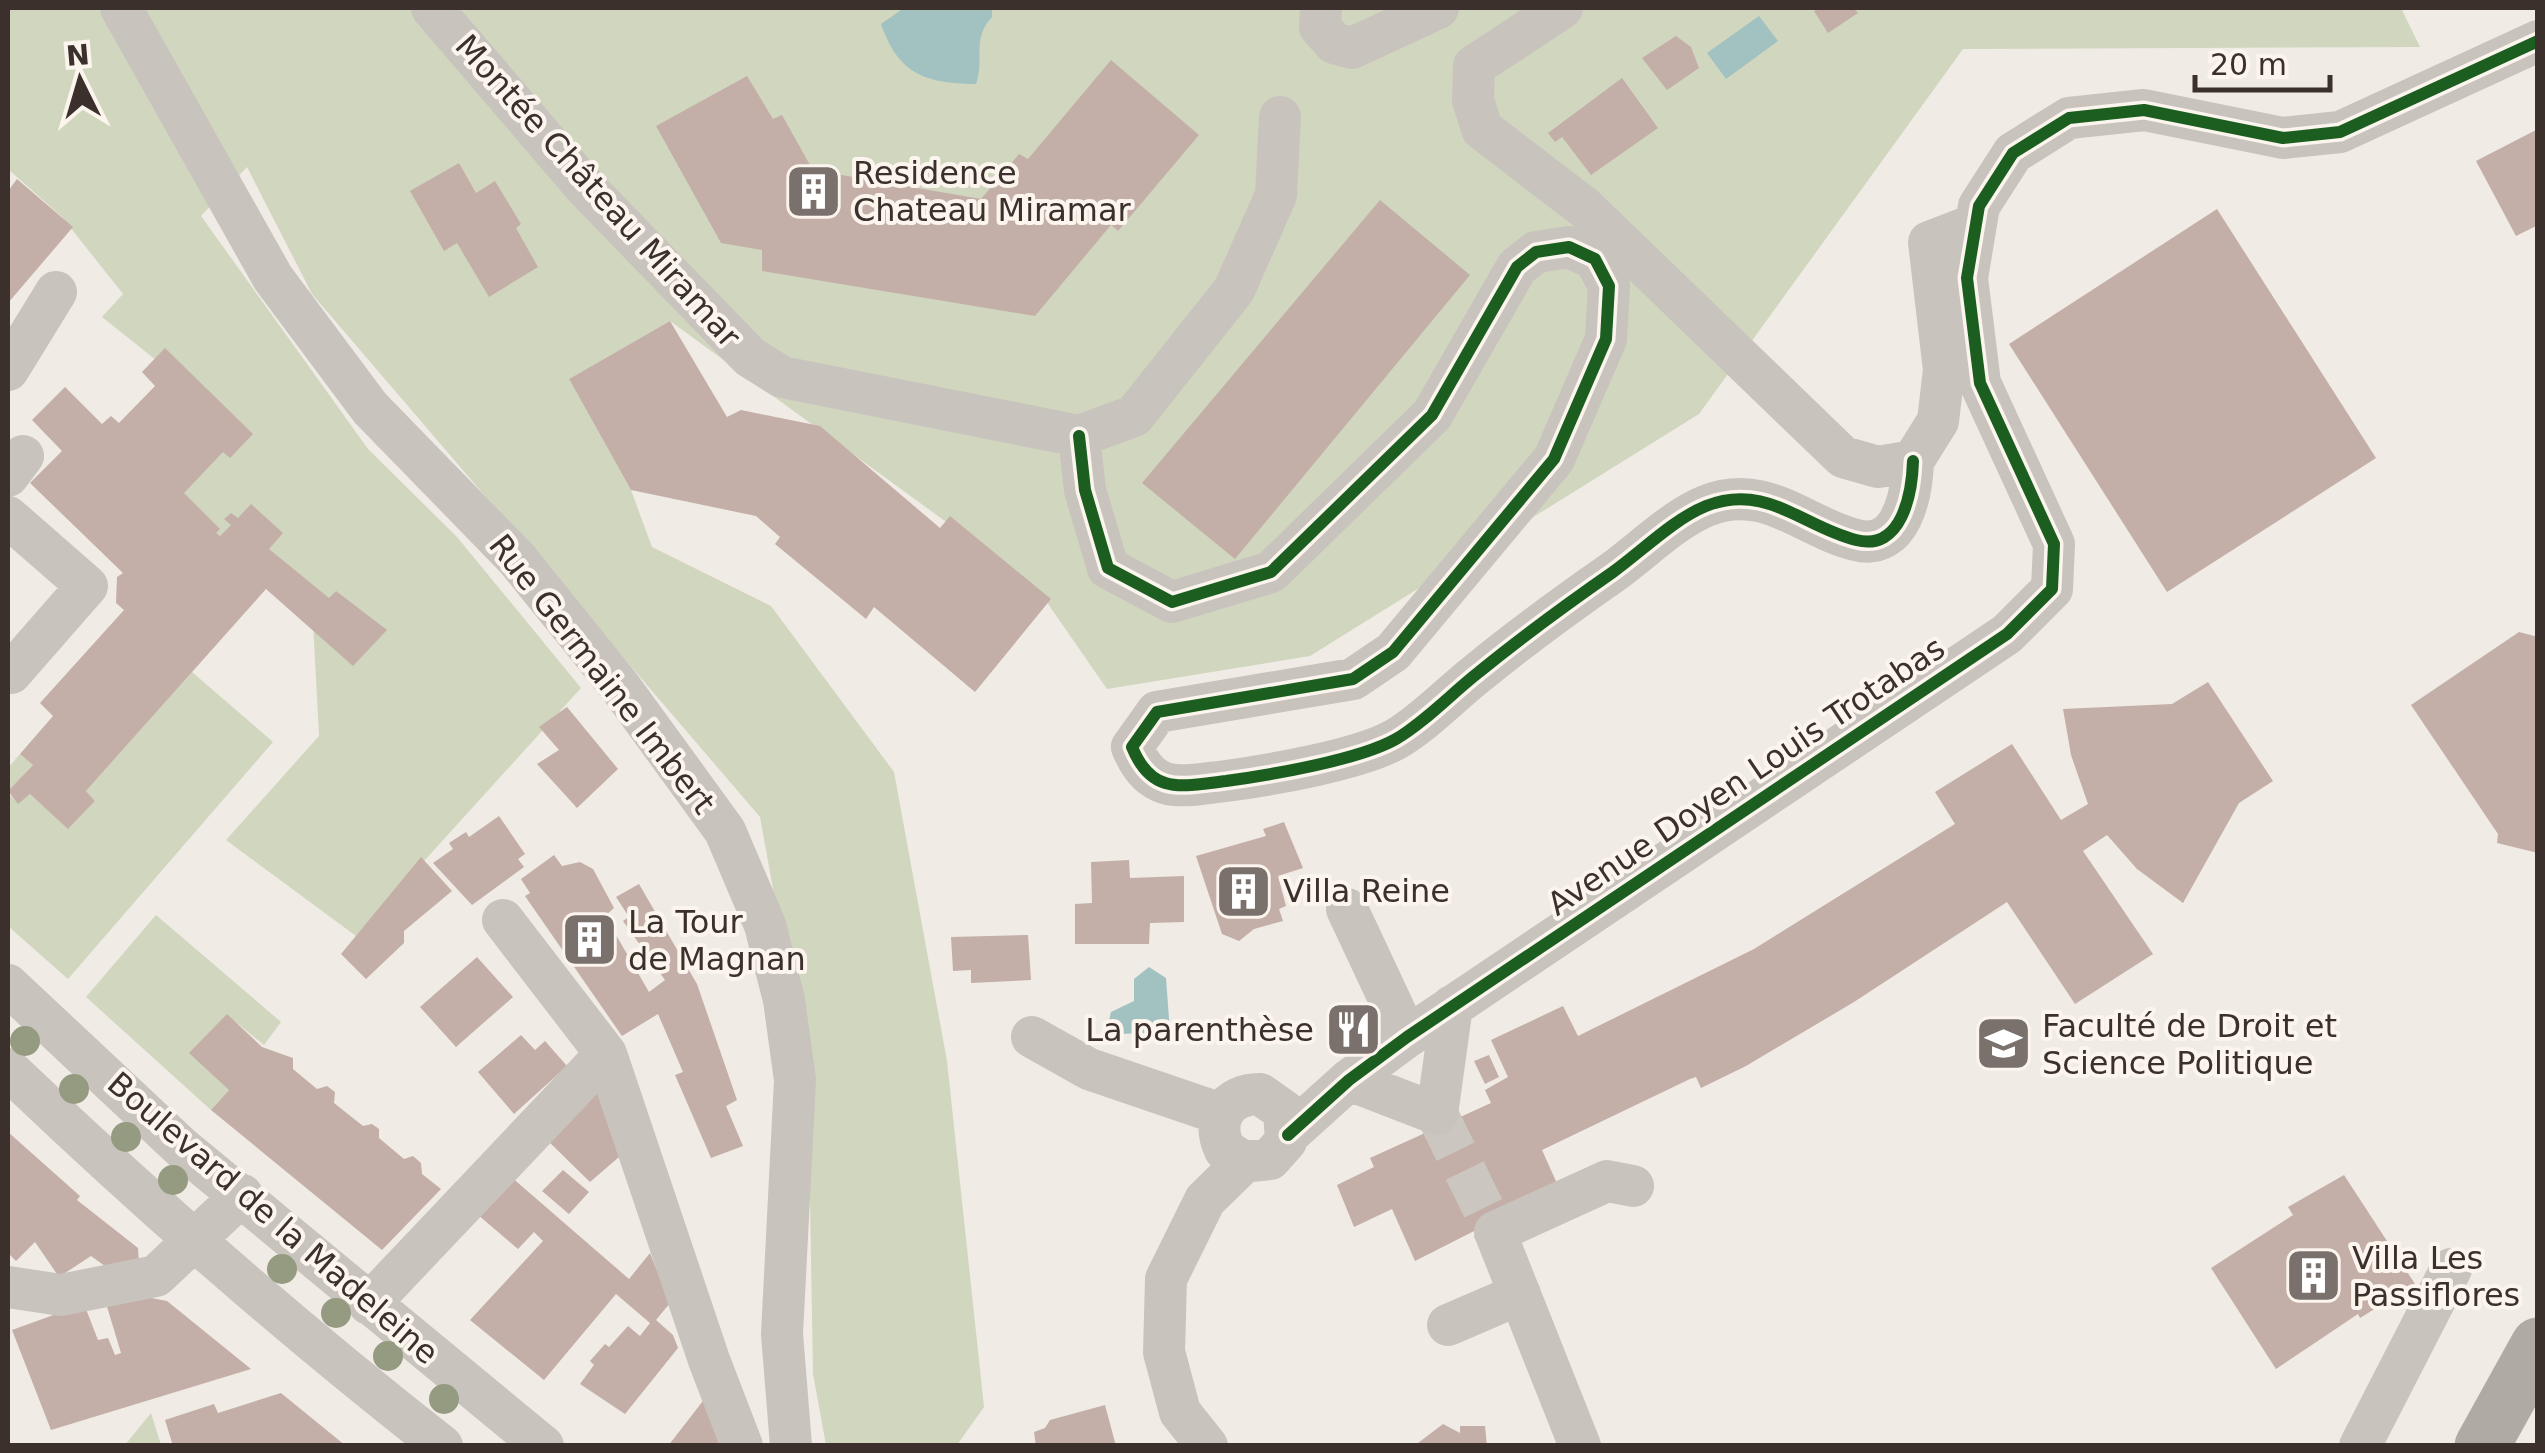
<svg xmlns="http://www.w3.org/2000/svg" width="2545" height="1453" viewBox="0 0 2545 1453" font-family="'DejaVu Sans',sans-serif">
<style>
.green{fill:#d1d6bf}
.water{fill:#a1c2c1}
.building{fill:#c3afa7}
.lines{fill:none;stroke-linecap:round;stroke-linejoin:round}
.minor-tunnel{stroke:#ccc6c0;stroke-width:42;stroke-dasharray:42 21;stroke-linecap:butt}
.minor{stroke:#c9c3be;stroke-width:42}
.highway{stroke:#afaaa4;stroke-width:55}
.cycleway-casing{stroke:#fbf5ee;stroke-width:19}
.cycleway{stroke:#1b5e20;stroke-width:12}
.tree{fill:#959b80}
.labels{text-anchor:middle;stroke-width:8;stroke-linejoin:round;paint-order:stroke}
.poi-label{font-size:32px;fill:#3b302b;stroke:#fbf5ee;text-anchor:start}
.street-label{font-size:32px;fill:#3b302b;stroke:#fbf5ee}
</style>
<rect width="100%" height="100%" fill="#f0ebe5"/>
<!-- green -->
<path class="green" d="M8 8H2401L2420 47 1963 49 1699 414 1310 656 1107 689 1037 588 670 321 569 379 631 490 652 547 771 606 894 772 947 1061 984 1407 957 1445H826L813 1374 808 1082 760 817 312 294 247 167 201 216 368 449 457 537 581 688 356 936 226 840 319 736 311 584 224 558 161 485 230 419 102 317 123 294 62 217 8 169Z
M192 672 273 742 68 979 8 926V793L18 803 30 794 69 828 95 801 86 791Z
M20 754 33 765 8 791V768Z
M156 915 281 1022 264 1045 227 1015 229 1090 211 1110 86 997Z
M151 1413 161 1445H125Z"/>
<!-- water -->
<path class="water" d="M904 8H992V17C971 40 985 57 976 84 925 83 899 75 881 24Z
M1759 16 1778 41 1726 79 1707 53Z
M1149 967 1166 978 1170 1032 1119 1034 1108 1025 1111 1012 1134 1001V979Z"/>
<!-- building -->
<path class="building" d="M1819 8H1854L1858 13 1828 33 1814 11Z
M1676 36 1691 47 1699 68 1667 90 1642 58Z
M1111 60 1199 135 1118 231 1111 225 1035 316 762 271V250L721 243 656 126 747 76 773 119 782 115 820 183 836 174 981 199 1019 154 1028 159Z
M1622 78 1658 128 1591 175 1562 137 1555 142 1548 133Z
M2538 129V225L2516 236 2476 161Z
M459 163 476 193 495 181 521 224 516 228 538 267 489 297 457 243 444 251 410 191Z
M17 179 73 227 8 303V191Z
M1380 200 1470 275 1235 559 1142 483Z
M2217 209 2376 458 2167 592 2009 344Z
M670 321 727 417 741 410 820 426 940 528 950 516 1051 599 975 692 874 607 866 619 775 544 780 537 756 516 631 490 569 379Z
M165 348 253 434 230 458 223 452 184 493 220 529 216 533 220 536 231 525 224 519 231 513 238 518 251 504 283 533 269 549 329 598 336 591 387 630 353 666 266 589 86 791 95 801 68 829 30 794 18 804 8 791 33 765 20 754 53 716 40 703 124 610 116 603 117 577 123 573 30 483 62 451 32 420 65 387 102 424 111 416 119 423 155 386 142 372Z
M2519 632 2538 637V853L2497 843 2498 834 2411 705Z
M2208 682 2273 781 2239 803 2183 903 2137 869 2107 835 2083 851 2153 954 2075 1004 2007 902 1854 1002 1746 1066 1701 1088 1696 1077 1690 1079 1542 1150 1559 1188 1415 1261 1392 1209 1354 1227 1337 1185 1374 1167 1370 1158 1491 1103 1485 1090 1508 1077 1491 1040 1563 1006 1578 1036 1754 949 1955 824 1935 792 2012 744 2061 820 2088 804 2071 755 2063 709 2172 704Z
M567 707 618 769 577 808 537 764 559 750 539 727Z
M499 816 525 854 518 859 524 867 472 905 433 863 453 849 449 843 466 832 469 837Z
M1284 822 1303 868 1278 876 1286 906 1279 909 1283 921 1254 929 1239 941 1222 934 1196 856 1266 836 1263 829Z
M554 855 562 866 580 862 593 869 614 908 605 916 649 992 665 980 623 921 629 917 616 897 639 884 697 984 737 1100 726 1106 743 1146 711 1158 675 1075 683 1072 658 1014 622 1036 525 896 530 893 521 879Z
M421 857 452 891 404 931V943L366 979 341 954Z
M1129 860 1130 878 1184 876V922L1150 923 1149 944H1075V904L1092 903 1091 862Z
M1028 935 1031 980 971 983V970L953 971 951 937Z
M477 957 513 997 456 1047 420 1007Z
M227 1014 262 1047 293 1058V1069L317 1089 327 1086 335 1092 334 1103 363 1126 372 1124 379 1129V1138L404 1159 413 1156 421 1163 422 1174 441 1189 382 1250 211 1110 229 1090 189 1053Z
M1363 1014 1372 1035 1342 1047 1334 1025Z
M521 1035 535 1050 545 1041 567 1066 514 1114 478 1072Z
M1489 1055 1499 1077 1485 1084 1474 1061Z
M595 1093 601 1095 626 1151 590 1182 544 1137Z
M8 1132 80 1196 77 1200 138 1248 139 1264 112 1271 91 1256 59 1277 35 1242 16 1261 8 1253Z
M503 1170 629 1279 650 1253 670 1303 656 1320 673 1335 678 1348 625 1414 580 1384 594 1365 590 1361 605 1344 609 1347 628 1326 640 1336 650 1323 616 1294 544 1380 470 1320 543 1241 534 1232 518 1249 477 1214Z
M563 1170 589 1192 569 1214 542 1191Z
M2344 1175 2415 1284 2360 1318 2358 1314 2276 1369 2211 1268 2293 1215 2288 1207Z
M130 1294 167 1301 251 1369 51 1430 12 1330 84 1304 98 1340 108 1338 115 1355 121 1353 105 1300Z
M281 1393 346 1446H173L165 1420 214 1404 218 1413Z
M706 1397 724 1446H668Z
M1105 1405 1116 1446H1036L1034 1432 1045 1428 1050 1420Z
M1443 1424 1460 1433V1426H1485L1487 1446H1414Z"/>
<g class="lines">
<!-- minor-tunnel -->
<path class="minor-tunnel" d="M1437 1114 1495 1232"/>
<!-- minor -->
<path class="minor" d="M121 8 273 278 370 408 517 559 621 688 725 831 765 925 784 1000 795 1080 782 1334 791 1446
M432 8 586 188 750 357 782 377 1079 436 1134 416 1234 290 1276 195 1280 117
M1321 8 1320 27 1334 43 1352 48 1438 8
M1562 8 1474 66 1473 100 1482 129 1585 208 1843 457 1878 467 1913 461 1938 421 1944 370 1929 242 1976 224
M8 370 56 292
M1079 436 1085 490 1108 568 1172 602 1271 572 1432 415 1517 267 1536 252 1569 247 1595 259 1609 286 1606 339 1554 459 1393 652 1353 679 1157 712 1132 747C1152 796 1182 786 1226 781 1270 775 1359 760 1396 739 1425 722 1452 693 1479 672 1522 637 1567 604 1613 572 1642 551 1674 519 1706 506 1766 482 1803 527 1856 540 1902 552 1912 493 1913 461
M8 476 23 456
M8 517 87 586 11 673
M1347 909 1407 1037
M503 920 606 1054
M8 985 182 1148 543 1446
M1032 1037 1089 1069 1221 1114
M8 1069C147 1202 290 1327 442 1446
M1349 1080 1437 1114 1452 1006
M1288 1135 1349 1080 1407 1037 2007 634 2052 589 2054 544 1980 383 1967 278 1979 206 2013 153 2069 118 2144 110 2283 138 2340 132 2538 41
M8 1287 61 1295 156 1276 242 1195
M369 1304 606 1054 709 1360 742 1446
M1448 1325 1520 1294
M1207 1446 1180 1412 1164 1352 1166 1279 1205 1200 1244 1162 1270 1159 1286 1141 1284 1111 1260 1094C1227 1094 1210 1119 1225 1150L1244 1162
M1580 1446 1495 1232 1607 1181 1633 1186
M2360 1446 2451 1269"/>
<!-- highway -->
<path class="highway" d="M2482 1446 2538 1345"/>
<defs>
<path id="cycleway" d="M1079 436 1085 490 1108 568 1172 602 1271 572 1432 415 1517 267 1536 252 1569 247 1595 259 1609 286 1606 339 1554 459 1393 652 1353 679 1157 712 1132 747C1152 796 1182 786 1226 781 1270 775 1359 760 1396 739 1425 722 1452 693 1479 672 1522 637 1567 604 1613 572 1642 551 1674 519 1706 506 1766 482 1803 527 1856 540 1902 552 1912 493 1913 461
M1288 1135 1349 1080 1407 1037 2007 634 2052 589 2054 544 1980 383 1967 278 1979 206 2013 153 2069 118 2144 110 2283 138 2340 132 2538 41"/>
</defs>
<!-- cycleway casing -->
<use href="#cycleway" class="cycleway-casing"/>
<!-- cycleway -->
<use href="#cycleway" class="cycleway"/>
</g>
<!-- trees -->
<g class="tree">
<circle cx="25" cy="1041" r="15"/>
<circle cx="74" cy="1089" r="15"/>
<circle cx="126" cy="1137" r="15"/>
<circle cx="173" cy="1180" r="15"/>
<circle cx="282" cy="1269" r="15"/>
<circle cx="336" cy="1313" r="15"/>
<circle cx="388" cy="1356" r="15"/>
<circle cx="444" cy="1399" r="15"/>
</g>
<!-- icons -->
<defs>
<symbol id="building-square" viewBox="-11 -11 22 22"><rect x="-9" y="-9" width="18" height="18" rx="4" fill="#7a716c" stroke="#fbf5ee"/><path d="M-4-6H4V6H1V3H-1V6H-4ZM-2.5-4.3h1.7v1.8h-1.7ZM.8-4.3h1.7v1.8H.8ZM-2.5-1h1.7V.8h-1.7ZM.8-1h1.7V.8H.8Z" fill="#fff"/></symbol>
<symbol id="restaurant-square" viewBox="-11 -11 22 22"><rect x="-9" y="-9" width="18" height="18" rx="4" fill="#7a716c" stroke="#fbf5ee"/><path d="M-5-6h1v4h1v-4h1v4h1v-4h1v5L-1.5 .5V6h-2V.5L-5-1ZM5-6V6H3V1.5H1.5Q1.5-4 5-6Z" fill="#fff"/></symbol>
<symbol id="university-square" viewBox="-11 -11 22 22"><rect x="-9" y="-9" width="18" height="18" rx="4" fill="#7a716c" stroke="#fbf5ee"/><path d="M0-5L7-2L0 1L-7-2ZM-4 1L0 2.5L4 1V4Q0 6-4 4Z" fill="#fff"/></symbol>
</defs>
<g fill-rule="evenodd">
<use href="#building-square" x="782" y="160" width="63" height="63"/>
<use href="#building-square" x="1212" y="860" width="63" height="63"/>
<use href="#building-square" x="558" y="908" width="63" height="63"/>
<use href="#restaurant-square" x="1322" y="998" width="63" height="63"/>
<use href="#university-square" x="1972" y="1012" width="63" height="63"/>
<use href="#building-square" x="2282" y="1244" width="63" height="63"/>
</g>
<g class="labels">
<!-- poi labels -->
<g class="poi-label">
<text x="853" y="184">Residence<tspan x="853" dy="37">Chateau Miramar</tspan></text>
<text x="1283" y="902">Villa Reine</text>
<text x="628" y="933">La Tour<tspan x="628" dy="37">de Magnan</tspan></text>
<text x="2042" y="1037">Faculté de Droit et<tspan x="2042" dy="37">Science Politique</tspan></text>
<text x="1314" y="1041" text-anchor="end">La parenthèse</text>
<text x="2352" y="1269">Villa Les<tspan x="2352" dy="37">Passiflores</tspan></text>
</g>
<!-- street labels -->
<g class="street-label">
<text transform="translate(598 191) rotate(48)" y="11">Montée Château Miramar</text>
<text transform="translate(602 674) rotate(52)" y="11">Rue Germaine Imbert</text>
<text transform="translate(1746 776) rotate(-34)" y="11">Avenue Doyen Louis Trotabas</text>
<text transform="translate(273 1218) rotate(41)" y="11">Boulevard de la Madeleine</text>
</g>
</g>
<!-- border -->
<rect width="2545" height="1453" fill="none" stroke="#3b302b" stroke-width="20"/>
<!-- north arrow -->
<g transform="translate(80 80) rotate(355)" stroke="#fbf5ee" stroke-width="8" paint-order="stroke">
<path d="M0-8L18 38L0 25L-18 38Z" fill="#3b302b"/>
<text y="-15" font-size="28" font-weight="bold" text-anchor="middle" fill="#3b302b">N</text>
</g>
<!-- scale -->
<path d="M2195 75v15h135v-15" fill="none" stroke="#3b302b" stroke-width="5"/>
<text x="2210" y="75" font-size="30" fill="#3b302b" stroke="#fbf5ee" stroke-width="8" paint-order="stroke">20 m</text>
</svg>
